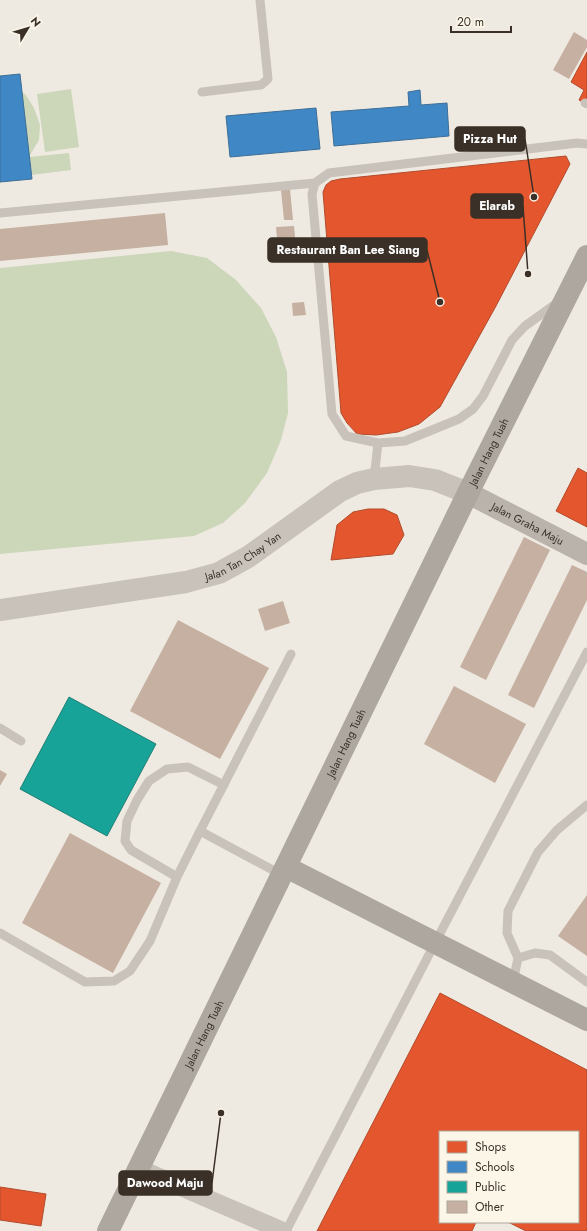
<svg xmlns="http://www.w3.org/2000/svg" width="587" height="1231" viewBox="0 0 587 1231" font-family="Jost,sans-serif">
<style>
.pitch{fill:#ccd6b9}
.shops{fill:#e4572e;stroke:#b14b2c}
.schools{fill:#3f88c5;stroke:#3e6e96}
.public{fill:#17a398;stroke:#228076}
.building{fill:#c5b0a1}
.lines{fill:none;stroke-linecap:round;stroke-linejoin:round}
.service{stroke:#c8c2ba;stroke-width:9}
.minor{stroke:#c8c2ba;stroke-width:18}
.tertiary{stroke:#c8c2ba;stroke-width:22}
.secondary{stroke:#b9b3ab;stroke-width:22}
.primary{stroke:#ada79f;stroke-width:22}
.labels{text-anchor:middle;stroke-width:4;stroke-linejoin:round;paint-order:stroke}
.street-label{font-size:11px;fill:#3a3027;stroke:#fcf6e9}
.leader{fill:none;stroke:#3a3027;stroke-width:1.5}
.callout-dot{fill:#3a3027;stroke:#fcf6e9;stroke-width:1.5}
.callout{fill:#3a3027;stroke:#3a3027;stroke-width:1.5}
.callout-label{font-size:12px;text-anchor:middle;font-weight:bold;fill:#fff}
</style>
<rect width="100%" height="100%" fill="#efeae1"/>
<!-- pitch -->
<path class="pitch" d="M11 85 26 95 34 108 40 125 39 140 29 157 69 153 71 170 0 179V99Z
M71 89 79 147 45 152 37 94Z
M171 251 207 258 236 280 261 308 276 337 287 372 288 413 281 440 267 473 245 503 223 523 194 536 0 554V268Z"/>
<!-- shops -->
<path class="shops" d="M587 52V104L579 100 584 90 571 82Z
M566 156 570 164 496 306 440 407 419 424 398 432 376 435 357 434 347 423 341 413 323 192 326 185 331 181 340 179Z
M578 468 587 473V527L556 511Z
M368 509H384L397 515 404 535 393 554 331 560 337 525 353 512Z
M440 993 587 1070V1231H526L508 1222H578V1132H440V1222H476L472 1231H317Z
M0 1187 46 1194 41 1226 0 1220Z"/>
<!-- schools -->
<path class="schools" d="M20 74 32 179 0 182V76Z
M420 90 421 105 447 103 449 136 334 146 331 112 409 106 408 92Z
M316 108 320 149 230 157 226 116Z"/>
<!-- public -->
<path class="public" d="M69 697 156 744 107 836 20 789Z"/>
<!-- building -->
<path class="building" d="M574 32 587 40V47L569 79 553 70Z
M290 189 293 220H284L281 190Z
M165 213 168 245 0 261V229Z
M294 226 297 258 279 260 276 227Z
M304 302 306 315 293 316 292 303Z
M524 537 550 550 486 680 460 667Z
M572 565 587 572V600L534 708 508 695Z
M283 601 290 623 265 631 258 609Z
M178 620 269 668 220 759 130 711Z
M454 686 526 724 495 783 424 744Z
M0 770 7 774 0 786Z
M70 833 161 883 113 973 22 923Z
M587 895V956L558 936Z"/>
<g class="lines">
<!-- service -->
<path class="service" d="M202 92 261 85 268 79 260 0
M585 103 587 104
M0 213 315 183
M378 443 346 436 332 414 312 194 315 183 329 173 577 143 587 144
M374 479 378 443 405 441 459 419 473 409 483 396 512 340 525 326 557 303
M0 728 21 741
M282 875 200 831 291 654
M177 877 131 850 125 841 127 821 137 800 149 781 167 769 188 767 224 785
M0 933 85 982 114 981 130 971 150 941 177 877 200 831
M518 958 535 953 550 955 587 982
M513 982 518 958 507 933 508 911 538 852 557 830 587 805
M286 1231 435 943 587 652"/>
<!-- minor -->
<path class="minor" d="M139 1168 190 1191 283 1231"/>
<!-- tertiary -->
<path class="tertiary" id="s1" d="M0 610 186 582 219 573 248 557 340 491 357 483 374 479 409 476 435 480 468 493"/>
<!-- secondary -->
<path class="secondary" id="s2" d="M468 493 587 554"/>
<!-- primary -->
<g class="primary">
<path d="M286 867 587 1020"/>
<path id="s3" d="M108 1231 468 493 587 256"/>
</g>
</g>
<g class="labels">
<!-- street labels -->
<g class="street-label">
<text dy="4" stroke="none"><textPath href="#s3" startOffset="867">Jalan Hang Tuah</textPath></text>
<text dy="4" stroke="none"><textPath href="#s2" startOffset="67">Jalan Graha Maju</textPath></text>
<text dy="4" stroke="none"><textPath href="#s1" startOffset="251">Jalan Tan Chay Yan</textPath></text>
<text dy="4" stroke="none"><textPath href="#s3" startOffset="543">Jalan Hang Tuah</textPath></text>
<text dy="4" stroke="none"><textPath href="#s3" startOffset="219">Jalan Hang Tuah</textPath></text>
</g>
</g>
<!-- callouts -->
<path class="leader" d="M534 197L525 139M528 274L523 206M440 302L427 250M221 1113L212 1183"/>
<g class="callout-dot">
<circle cx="534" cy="197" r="4"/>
<circle cx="528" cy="274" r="4"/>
<circle cx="440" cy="302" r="4"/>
<circle cx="221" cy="1113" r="4"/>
</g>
<g class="callout">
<rect x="455" y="127" width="70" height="24" rx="4"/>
<rect x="471" y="194" width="52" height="24" rx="4"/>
<rect x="268" y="238" width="159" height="24" rx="4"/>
<rect x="119" y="1171" width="93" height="24" rx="4"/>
</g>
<g class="callout-label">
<text x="490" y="143">Pizza Hut</text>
<text x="497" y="210">Elarab</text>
<text x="348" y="254">Restaurant Ban Lee Siang</text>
<text x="165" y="1187">Dawood Maju</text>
</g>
<!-- legend -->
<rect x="439" y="1131" width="140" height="92" fill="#fcf6e9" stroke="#aea79b"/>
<rect x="447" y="1141" width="20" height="12" fill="#e4572e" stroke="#aea79b"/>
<text x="475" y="1151" font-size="12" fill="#3a3027">Shops</text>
<rect x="447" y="1161" width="20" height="12" fill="#3f88c5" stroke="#aea79b"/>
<text x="475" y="1171" font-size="12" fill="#3a3027">Schools</text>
<rect x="447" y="1181" width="20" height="12" fill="#17a398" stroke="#aea79b"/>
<text x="475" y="1191" font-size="12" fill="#3a3027">Public</text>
<rect x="447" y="1201" width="20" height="12" fill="#c5b0a1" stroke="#aea79b"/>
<text x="475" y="1211" font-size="12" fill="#3a3027">Other</text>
<!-- north arrow -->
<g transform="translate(28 28) rotate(52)" stroke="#fcf6e9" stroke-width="3" paint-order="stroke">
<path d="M0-3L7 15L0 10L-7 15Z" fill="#3a3027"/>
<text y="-6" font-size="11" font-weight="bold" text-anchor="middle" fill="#3a3027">N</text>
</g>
<!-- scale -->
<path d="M451 26v6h60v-6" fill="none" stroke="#3a3027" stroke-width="2"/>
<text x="457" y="26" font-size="12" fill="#3a3027" stroke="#fcf6e9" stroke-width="3" paint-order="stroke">20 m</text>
</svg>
